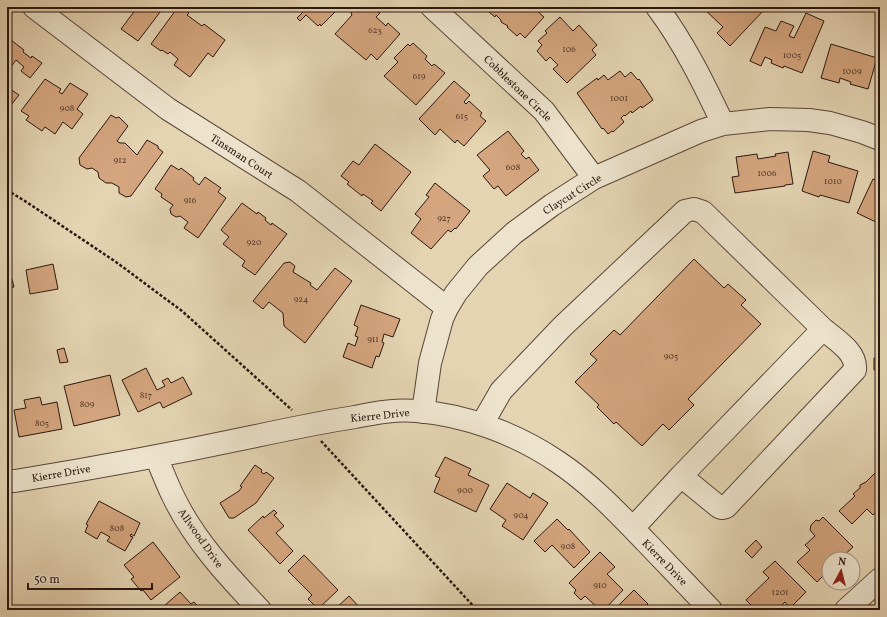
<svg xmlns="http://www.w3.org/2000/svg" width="887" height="617" viewBox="0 0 887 617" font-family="Vollkorn,serif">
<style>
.building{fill:#d4a57e;stroke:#2a1711}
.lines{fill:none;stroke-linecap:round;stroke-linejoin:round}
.minor-casing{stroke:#584639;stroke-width:24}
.path{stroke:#2a1711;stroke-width:2.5;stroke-dasharray:3 2;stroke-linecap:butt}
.minor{stroke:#ede3cd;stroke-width:22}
.labels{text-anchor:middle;stroke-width:3;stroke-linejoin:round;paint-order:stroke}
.number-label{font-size:9px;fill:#543a2c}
.street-label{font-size:11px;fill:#2a1711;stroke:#ede3cd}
</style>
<rect width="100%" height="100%" fill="#e4d4b2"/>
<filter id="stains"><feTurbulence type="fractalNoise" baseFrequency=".005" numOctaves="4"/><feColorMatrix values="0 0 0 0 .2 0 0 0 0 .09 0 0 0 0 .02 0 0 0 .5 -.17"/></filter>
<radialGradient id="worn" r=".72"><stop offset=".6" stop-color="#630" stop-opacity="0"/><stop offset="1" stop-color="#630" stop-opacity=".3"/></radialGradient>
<!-- building -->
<path class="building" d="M133 7H164L138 41 121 29 136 9Z
M178 7H181L189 13 187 15 202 26 204 24 225 40 213 57 208 53 190 77 174 65 178 59 170 52 168 54 162 50 161 51 151 44Z
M298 7H340L321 26 320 24 318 26 306 15 300 21 297 18 303 12Z
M356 7H373L380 13 376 17 386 26 388 23 400 34 377 60 371 54 366 60 335 34 352 15 351 13Z
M483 7H533L544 17 525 38 520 33 517 36 507 27 508 26 501 22V20L496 15 495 17Z
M702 7H758L763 11 730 46 717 33 723 27Z
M806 13 824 21 802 73 784 66 783 68 771 63 772 60 765 57 761 66 750 61 765 27 776 31 781 21 794 26 789 36 794 38Z
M560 17 573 31 579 25 597 45 592 50 596 55 567 83 553 69 558 65 550 57 546 61 537 51 542 45 538 41 547 33 545 31Z
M7 37 24 50 23 52 31 58 32 56 42 63 30 78 21 71 24 67 16 60 7 72Z
M413 43 427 56 425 59 432 66 434 64 445 73 416 105 384 76 398 62 394 58 408 44 410 46Z
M831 44 877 58 868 89 850 84 851 82 840 78 839 83 821 78Z
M620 71 625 77 631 72 638 80 639 79 653 100 642 108 641 106 632 113 631 111 625 116 624 115 621 118 624 122 613 132 612 131 608 134 603 128 602 129 577 93 597 78 598 80 604 75 608 80Z
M45 79 61 89 59 92 62 94 70 83 88 94 77 109 83 114 72 129 63 122 55 134 45 127 42 131 26 120 29 116 21 111Z
M454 81 470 95 464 102 466 104 469 101 482 113 480 116 486 121 464 146 457 140 455 143 440 129 435 135 419 119Z
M7 87 19 95 7 110Z
M111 115 116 118 119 117 128 126 117 141 120 143H125L137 155 147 140 158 146V148L163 152 131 196 126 197 119 193V187L112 183H106L99 178 98 172 92 168 87 169 80 165 79 158Z
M508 131 524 151 521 154 526 159 529 157 539 170 506 196 498 186 494 189 483 176 490 170 477 155Z
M375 144 411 172 381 211 371 203 373 201 363 194 362 196 347 184 349 182 341 176 353 161 359 165Z
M813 151 830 156 828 162 858 171 849 203 820 195 819 197 802 191Z
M788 152 793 184 785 185V186L735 193 732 177 739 176 736 157 757 154 758 159 776 156 775 154Z
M171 165 179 170 181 168 194 178 193 180 199 185 205 177 221 188 218 192 226 198 198 238 184 228 188 222 180 216 176 217 171 214 170 209 173 205 161 197 162 194 155 189Z
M873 179 880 182V224L857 213Z
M435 183 470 211 456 229 455 228 451 232 448 230 431 249 411 233 421 219 415 214 429 197 426 195Z
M242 203 257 214 258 212 266 218 265 220 271 225 272 223 287 234 255 275 242 266 245 261 223 244 229 237 221 230Z
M694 259 724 288 728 284 746 300 741 305 761 324 688 399 694 405 669 430 663 424 642 446 616 422 614 424 597 407 599 405 575 382 597 360 590 354 614 330 620 335Z
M7 260 14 287 7 288Z
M290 262 295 266 293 272 311 283 310 285 317 290 335 268 352 281 305 343 284 326 283 313 269 302 263 309 253 301 284 263Z
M53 264 58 289 30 294 26 270Z
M361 305 400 319 393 337 384 334 382 342 384 343 379 357 376 356 372 368 343 357 348 343 355 346 358 337 355 336 358 327 354 325Z
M64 348 68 362 60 363 57 350Z
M874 358H880V370H874Z
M146 368 157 390 165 386 162 381 168 378 171 383 183 377 192 394 163 408 160 402 138 412 122 380Z
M110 375 120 415 74 426 64 386Z
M40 397 42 405 57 402 62 429 19 437 14 410 26 408 24 400Z
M445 457 471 469 468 475 489 485 476 512 434 492 440 478 435 476Z
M255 465 262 470 261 472 264 474 266 472 274 478 256 503 234 518H229L220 503 239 491 242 487 240 486Z
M875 473 880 478V508L873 515 867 509 852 524 839 511 855 496 853 494 860 488V485L866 482Z
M507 483 530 498 533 493 548 503 523 540 502 526 506 520 490 509Z
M99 501 140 523 134 536 131 534 130 536 133 537 125 551 107 541 110 537 101 532 97 539 85 532 88 525 86 524Z
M274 510 277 513 274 515 284 526 276 533 293 551 280 564 248 530 263 516 264 518Z
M7 517H8L9 542H7Z
M823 517 853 547 840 559H829V570L817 582 797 562 810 550 805 545 815 536 810 530 811 525 816 520 819 521Z
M557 519 568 530 569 529 590 552 574 568 552 545 545 552 534 541Z
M756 540 762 547 752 558 745 551Z
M153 542 180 577 151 600 143 590 141 591 131 579 134 577 124 565Z
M600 552 615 567 607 574 623 590 604 610H600L585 596 581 600 574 593 576 590 569 583Z
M304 555 338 590 318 609 308 599 312 595 288 571Z
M775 561 806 592 790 608 785 602 777 610H756L746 600 769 578 763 572Z
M634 590 648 604 642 610H614Z
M180 592 191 604 194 602 201 610H167L164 606Z
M349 596 362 610H334Z"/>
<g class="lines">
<defs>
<path id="minor" d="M34 7 168 109 298 191 447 308
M432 7 544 111 594 178
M657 7C684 43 704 84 723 124
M423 412 430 363 442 319 447 308 456 293 478 266 514 233 552 205 594 178 701 131 723 124 770 119 809 120 830 123 862 132 880 139
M482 424 501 391 562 327 685 211 694 209 703 212 823 329 681 476 633 528
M156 457C162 470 167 484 173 496 194 540 227 575 260 610
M681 476 719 507 722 508 726 507 855 370C857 352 836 340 823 329
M7 481H15C96 468 176 453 256 436 289 429 322 422 355 417 375 413 396 409 417 411 466 415 517 434 558 462 591 484 619 514 647 543 668 565 690 588 711 610
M846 610 880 579"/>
</defs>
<!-- minor casing -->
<use href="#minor" class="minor-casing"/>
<!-- path -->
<path class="path" d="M7 190 28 203 116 262 182 311 292 410
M321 441 477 610"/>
<!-- minor -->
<use href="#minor" class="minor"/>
</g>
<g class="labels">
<!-- number labels -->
<g class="number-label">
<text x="375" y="33">623</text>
<text x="569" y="52">106</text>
<text x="792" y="58">1005</text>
<text x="852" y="74">1009</text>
<text x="419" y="79">619</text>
<text x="619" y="101">1001</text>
<text x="67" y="111">908</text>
<text x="462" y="119">615</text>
<text x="120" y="163">912</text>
<text x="513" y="170">608</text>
<text x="767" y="176">1006</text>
<text x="833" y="184">1010</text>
<text x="190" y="203">916</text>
<text x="444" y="221">927</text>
<text x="254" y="245">920</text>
<text x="301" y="302">924</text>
<text x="373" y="342">911</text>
<text x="671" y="359">905</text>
<text x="146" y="398">817</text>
<text x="87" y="407">809</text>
<text x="42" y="426">805</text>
<text x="465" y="493">900</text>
<text x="521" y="518">904</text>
<text x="117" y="531">808</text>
<text x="568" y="549">908</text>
<text x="600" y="588">910</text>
<text x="780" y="595">1201</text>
</g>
<!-- street labels -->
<g class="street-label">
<text transform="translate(518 88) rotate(44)" y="4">Cobblestone Circle</text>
<text transform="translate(242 156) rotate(33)" y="4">Tinsman Court</text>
<text transform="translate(572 194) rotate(-32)" y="4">Claycut Circle</text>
<text transform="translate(380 415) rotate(-6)" y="4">Kierre Drive</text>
<text transform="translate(61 473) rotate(-10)" y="4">Kierre Drive</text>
<text transform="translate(201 538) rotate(55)" y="4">Allwood Drive</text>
<text transform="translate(665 562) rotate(46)" y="4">Kierre Drive</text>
</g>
</g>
<!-- margin -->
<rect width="887" height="617" fill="none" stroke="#e4d4b2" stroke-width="24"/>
<rect x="8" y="8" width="871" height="601" fill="none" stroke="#2a1711" stroke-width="2"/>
<rect x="12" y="12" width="863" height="593" fill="none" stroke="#2a1711"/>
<!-- north arrow -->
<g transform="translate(841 571) rotate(7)"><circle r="19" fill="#ede3cd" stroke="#9f9182"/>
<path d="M0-3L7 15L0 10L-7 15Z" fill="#8f2418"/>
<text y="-6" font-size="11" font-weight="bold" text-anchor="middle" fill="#2a1711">N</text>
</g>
<!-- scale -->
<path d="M28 583v6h124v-6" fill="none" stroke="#2a1711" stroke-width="2"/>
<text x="34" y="583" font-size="12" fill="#2a1711" stroke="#ede3cd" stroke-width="3" paint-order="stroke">50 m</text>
<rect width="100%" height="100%" filter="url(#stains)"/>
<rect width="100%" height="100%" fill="url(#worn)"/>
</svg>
